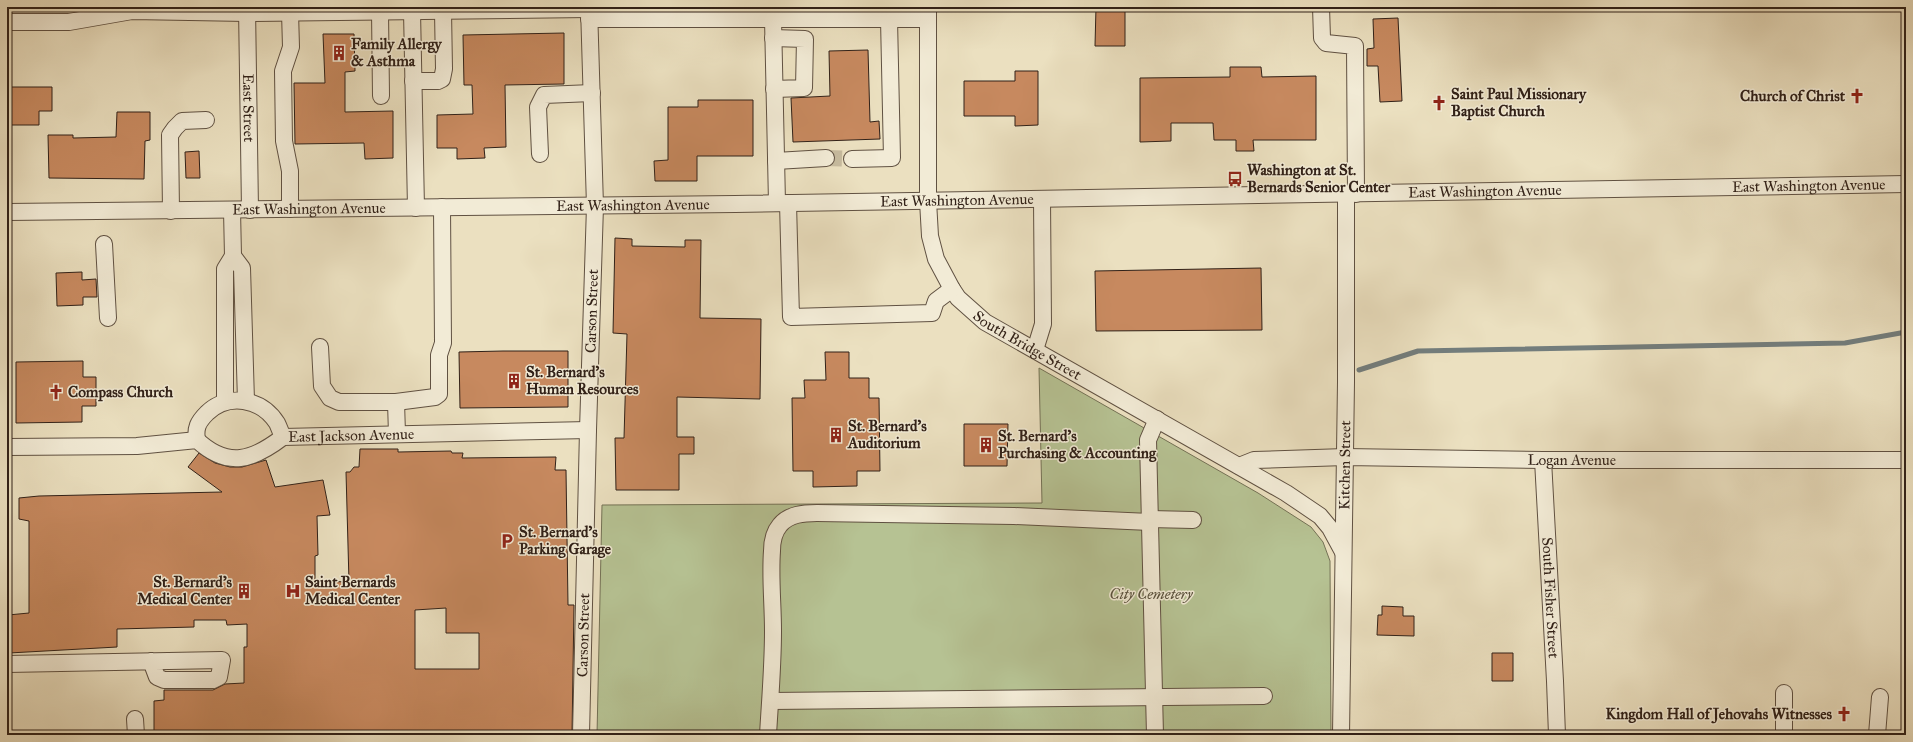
<svg xmlns="http://www.w3.org/2000/svg" width="1913" height="742" viewBox="0 0 1913 742" font-family="'IM FELL Great Primer',serif">
<style>
.green{fill:#b6c293;stroke:#747256}
.lines{fill:none;stroke-linecap:round;stroke-linejoin:round}
.stream{stroke:#737d7c;stroke-width:5}
.building{fill:#c7895f;stroke:#312118;fill-rule:evenodd}
.minor-tunnel{stroke:#c6ba9e;stroke-width:16;stroke-dasharray:16 8;stroke-linecap:butt}
.minor-casing{stroke:#605142;stroke-width:18}
.minor{stroke:#f2ebd6;stroke-width:16}
.labels{text-anchor:middle;stroke-width:3;stroke-linejoin:round;paint-order:stroke}
.poi-label{font-size:15px;font-weight:bold;fill:#312118;stroke:#f2ebd6;text-anchor:start}
.street-label{font-size:15px;fill:#312118;stroke:#f2ebd6}
.park-label{font-size:15px;font-style:italic;fill:#59513d;stroke:#f2ebd6}
</style>
<rect width="100%" height="100%" fill="#ebe0c0"/>
<filter id="stains"><feTurbulence type="fractalNoise" baseFrequency=".005" numOctaves="4"/><feColorMatrix values="0 0 0 0 .2 0 0 0 0 .09 0 0 0 0 .02 0 0 0 .5 -.17"/></filter>
<radialGradient id="worn" r=".72"><stop offset=".6" stop-color="#630" stop-opacity="0"/><stop offset="1" stop-color="#630" stop-opacity=".3"/></radialGradient>
<!-- green -->
<path class="green" d="M1039 368 1258 493 1311 527 1323 542 1330 561 1331 735H597L602 505 1042 503Z"/>
<g class="lines">
<!-- stream -->
<path class="stream" d="M1359 370 1418 351 1845 343 1906 332"/>
</g>
<!-- building -->
<path class="building" d="M1096 7H1125V46H1095Z
M1398 18 1402 101 1380 102 1378 66H1367V49L1374 48 1373 19Z
M564 33V84L505 85 506 147 484 148 485 158 457 159V148H437V115L473 114 472 85H464L463 35Z
M323 34H354L355 71 345 72V112L393 111V158L365 159 364 143 295 144 294 83H325Z
M868 50 870 122 879 121 880 139 793 142 791 98 830 96 829 51Z
M1230 67H1261L1262 77 1316 76V140H1253L1254 151H1236V140H1214L1213 123H1171V141L1140 142V78L1230 77Z
M1015 71H1038V125L1015 126V116H964V81H1015Z
M7 87H52V111H39V125H7Z
M698 100H753V156H697V181H655L654 161 668 160V107H698Z
M117 112H150V140L145 141 144 179 49 178 48 135H73V138L116 137Z
M199 151 200 178H186L185 152Z
M615 238 632 239V246L685 247V240H701L700 318 761 319 760 399 677 397V437H694V454H679V490H616L615 438H624L627 334 613 333Z
M1261 268 1262 330 1096 331 1095 271Z
M82 272V280L96 279 97 297H83V305L57 306 56 273Z
M503 351H568V407L460 408 459 352Z
M825 352H849V378H869V398H879L880 471H857V486L813 487V471H793L792 398H805L804 380H826Z
M83 361V377H96V406H82V422L16 423V362Z
M964 424H1008L1007 466H964Z
M360 449H398V452L451 451 452 453H463L462 458 556 457 555 470H566L568 605H574L572 735H154V701L164 700V690H213L225 684 244 683V647H247V624L227 625 226 620H194V627L117 629V647L9 653 8 615 29 613V521L19 519V498L39 496 222 492 188 467 199 453 215 463 230 467H242L266 460 275 487 323 480 330 515 317 516 318 555 315 556V581L349 582 346 472H350L354 467H359ZM446 608V633H479V669H415V610Z
M1382 606 1403 607V616H1414V636L1377 635 1378 615H1382Z
M1492 653H1513V681H1492Z"/>
<g class="lines">
<!-- minor-tunnel -->
<path class="minor-tunnel" d="M826 158 852 159"/>
<defs>
<g id="minor">
<path id="s1" d="M247 7 250 210"/>
<path id="s2" d="M928 7V201L930 236 936 259 952 289 958 298 985 322 1286 493 1320 516 1330 528 1343 552"/>
<path d="M1321 7 1322 38 1326 43 1355 46 1356 194"/>
<path d="M380 11 381 96"/>
<path d="M412 11 416 208"/>
<path d="M589 19H928"/>
<path d="M773 19 777 203"/>
<path d="M7 22H69L132 11 247 13 589 9"/>
<path d="M773 38 805 39 804 88 774 89"/>
<path d="M413 81H438L442 79 444 69 443 11"/>
<path d="M540 154 538 107 544 95 592 93"/>
<path d="M852 159 892 158 889 19"/>
<path d="M776 161 826 158"/>
<path d="M788 203 791 317 932 313 936 301 952 289"/>
<path d="M290 209V171L284 141 283 71 291 47 290 12"/>
<path d="M232 210 233 256"/>
<path d="M171 211 170 135 175 128 182 121 206 120"/>
<path id="s3" d="M7 212 735 204 1906 184"/>
<path d="M104 244 108 318"/>
<path d="M320 347 322 386 330 398 339 402H396L435 397 439 394V355L443 343 442 207"/>
<path d="M1035 350 1043 324 1042 199"/>
<path d="M225 401V269L233 256 242 268 246 401"/>
<path d="M396 402 397 434"/>
<path d="M197 440C195 428 198 422 207 413 228 393 261 398 277 423 279 427 281 433 283 437"/>
<path id="s4" d="M7 447 137 446 197 440C228 469 253 460 283 437L588 430"/>
<path id="s5" d="M1543 460 1555 681 1557 735"/>
<path id="s6" d="M1239 466 1254 460 1345 457 1543 460H1906"/>
<path d="M1150 519 1193 520"/>
<path d="M7 664 222 660 219 677 213 680H164L157 677 151 661"/>
<path d="M1784 693V735"/>
<path d="M771 701 1264 696"/>
<path d="M135 719 136 735"/>
<path id="s7" d="M581 735 588 430 595 206 589 7"/>
<path d="M768 735C770 700 773 666 773 631 773 604 770 577 772 551 772 542 774 532 780 525 789 514 804 513 817 513L1014 516 1150 522"/>
<path d="M1155 735 1148 440 1157 419"/>
<path id="s8" d="M1341 735 1346 382V194"/>
<path d="M1877 735 1880 697"/>
</g>
</defs>
<!-- minor casing -->
<use href="#minor" class="minor-casing"/>
<!-- minor -->
<use href="#minor" class="minor"/>
</g>
<!-- icons -->
<defs>
<symbol id="building-bare" viewBox="-9 -9 18 18"><path d="M-4-6H4V6H1V3H-1V6H-4ZM-2.5-4.3h1.7v1.8h-1.7ZM.8-4.3h1.7v1.8H.8ZM-2.5-1h1.7V.8h-1.7ZM.8-1h1.7V.8H.8Z" fill="#8f2418" stroke="#f2ebd6" stroke-width="2.5" paint-order="stroke"/></symbol>
<symbol id="church-bare" viewBox="-9 -9 18 18"><path d="M-1.2-6h2.4v3.5h3.3v2.4h-3.3V6h-2.4V-.1h-3.3v-2.4h3.3Z" fill="#8f2418" stroke="#f2ebd6" stroke-width="2.5" paint-order="stroke"/></symbol>
<symbol id="bus-bare" viewBox="-9 -9 18 18"><path d="M-5-6H5V4H4V6H2V4H-2V6H-4V4H-5ZM-3.5-4V0h7V-4ZM-3.5 1.2v1.5H-2V1.2ZM2 1.2v1.5H3.5V1.2Z" fill="#8f2418" stroke="#f2ebd6" stroke-width="2.5" paint-order="stroke"/></symbol>
<symbol id="parking-bare" viewBox="-9 -9 18 18"><path d="M-3.5-5.5H1a3.5 3.5 0 0 1 0 7H-1V5.5H-3.5ZM-1-3.4V-.6H.8a1.4 1.4 0 0 0 0-2.8Z" fill="#8f2418" stroke="#f2ebd6" stroke-width="2.5" paint-order="stroke"/></symbol>
<symbol id="hospital-bare" viewBox="-9 -9 18 18"><path d="M-5-5h3v3.5h4V-5h3V5h-3V1.5h-4V5h-3Z" fill="#8f2418" stroke="#f2ebd6" stroke-width="2.5" paint-order="stroke"/></symbol>
</defs>
<g fill-rule="evenodd">
<use href="#building-bare" x="328" y="42" width="22" height="22"/>
<use href="#church-bare" x="1846" y="85" width="22" height="22"/>
<use href="#church-bare" x="1428" y="92" width="22" height="22"/>
<use href="#bus-bare" x="1224" y="168" width="22" height="22"/>
<use href="#building-bare" x="503" y="370" width="22" height="22"/>
<use href="#church-bare" x="45" y="381" width="22" height="22"/>
<use href="#building-bare" x="825" y="424" width="22" height="22"/>
<use href="#building-bare" x="975" y="434" width="22" height="22"/>
<use href="#parking-bare" x="496" y="530" width="22" height="22"/>
<use href="#building-bare" x="233" y="580" width="22" height="22"/>
<use href="#hospital-bare" x="282" y="580" width="22" height="22"/>
<use href="#church-bare" x="1833" y="703" width="22" height="22"/>
</g>
<g class="labels">
<!-- poi labels -->
<g class="poi-label">
<text x="351" y="49">Family Allergy<tspan x="351" dy="17">&amp; Asthma</tspan></text>
<text x="1451" y="99">Saint Paul Missionary<tspan x="1451" dy="17">Baptist Church</tspan></text>
<text x="1845" y="101" text-anchor="end">Church of Christ</text>
<text x="1247" y="175">Washington at St.<tspan x="1247" dy="17">Bernards Senior Center</tspan></text>
<text x="526" y="377">St. Bernard's<tspan x="526" dy="17">Human Resources</tspan></text>
<text x="68" y="397">Compass Church</text>
<text x="848" y="431">St. Bernard's<tspan x="848" dy="17">Auditorium</tspan></text>
<text x="998" y="441">St. Bernard's<tspan x="998" dy="17">Purchasing &amp; Accounting</tspan></text>
<text x="519" y="537">St. Bernard's<tspan x="519" dy="17">Parking Garage</tspan></text>
<text x="232" y="587" text-anchor="end">St. Bernard's<tspan x="232" dy="17">Medical Center</tspan></text>
<text x="305" y="587">Saint Bernards<tspan x="305" dy="17">Medical Center</tspan></text>
<text x="1832" y="719" text-anchor="end">Kingdom Hall of Jehovahs Witnesses</text>
</g>
<!-- street labels -->
<g class="street-label">
<text dy="5" stroke="none"><textPath href="#s1" startOffset="101">East Street</textPath></text>
<text dy="5" stroke="none"><textPath href="#s3" startOffset="1802">East Washington Avenue</textPath></text>
<text dy="5" stroke="none"><textPath href="#s3" startOffset="1478">East Washington Avenue</textPath></text>
<text dy="5" stroke="none"><textPath href="#s3" startOffset="950">East Washington Avenue</textPath></text>
<text dy="5" stroke="none"><textPath href="#s3" startOffset="626">East Washington Avenue</textPath></text>
<text dy="5" stroke="none"><textPath href="#s3" startOffset="302">East Washington Avenue</textPath></text>
<text dy="5" stroke="none"><textPath href="#s7" startOffset="424">Carson Street</textPath></text>
<text dy="5" stroke="none"><textPath href="#s2" startOffset="382">South Bridge Street</textPath></text>
<text dy="5" stroke="none"><textPath href="#s4" startOffset="355">East Jackson Avenue</textPath></text>
<text dy="5" stroke="none"><textPath href="#s6" startOffset="334">Logan Avenue</textPath></text>
<text dy="5" stroke="none"><textPath href="#s8" startOffset="270">Kitchen Street</textPath></text>
<text dy="5" stroke="none"><textPath href="#s5" startOffset="138">South Fisher Street</textPath></text>
<text dy="5" stroke="none"><textPath href="#s7" startOffset="100">Carson Street</textPath></text>
</g>
<!-- park labels -->
<g class="park-label">
<text x="1151" y="599">City Cemetery</text>
</g>
</g>
<!-- margin -->
<rect width="1913" height="742" fill="none" stroke="#ebe0c0" stroke-width="24"/>
<rect x="8" y="8" width="1897" height="726" fill="none" stroke="#312118" stroke-width="2"/>
<rect x="12" y="12" width="1889" height="718" fill="none" stroke="#312118"/>
<rect width="100%" height="100%" filter="url(#stains)"/>
<rect width="100%" height="100%" fill="url(#worn)"/>
</svg>
